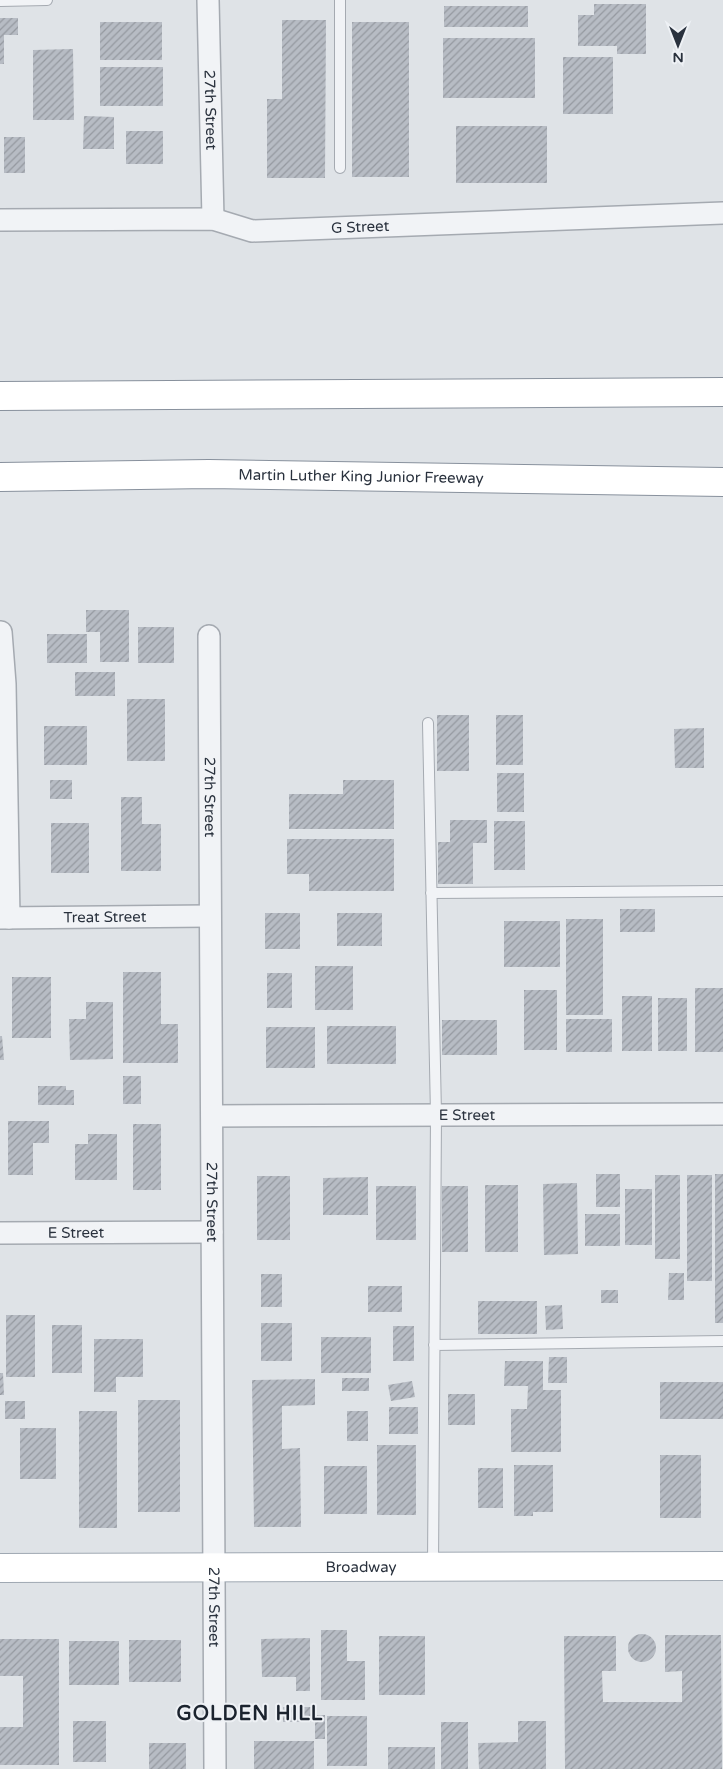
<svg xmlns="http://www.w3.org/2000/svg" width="723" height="1769" viewBox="0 0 723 1769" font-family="'Varela Round',sans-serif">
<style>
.building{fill:url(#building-hatch)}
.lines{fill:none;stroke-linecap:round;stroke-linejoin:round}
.service-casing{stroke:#a5aab1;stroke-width:12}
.minor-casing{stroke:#a5aab1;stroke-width:24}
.primary-casing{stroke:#9fa8b2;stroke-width:30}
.motorway-casing{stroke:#88919d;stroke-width:30}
.service{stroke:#f1f3f6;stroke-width:10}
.minor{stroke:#f1f3f6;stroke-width:21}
.primary{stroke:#fff;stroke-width:28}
.motorway{stroke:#fff;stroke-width:28}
.labels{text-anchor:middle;stroke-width:4;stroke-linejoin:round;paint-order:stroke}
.street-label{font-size:15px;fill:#29313d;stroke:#eef1f5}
.district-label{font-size:20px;font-weight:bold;letter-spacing:1px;fill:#1b232e;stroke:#eef1f5}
</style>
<defs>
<pattern id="building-hatch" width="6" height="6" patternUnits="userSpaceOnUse" patternTransform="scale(1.25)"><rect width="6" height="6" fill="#b7bcc4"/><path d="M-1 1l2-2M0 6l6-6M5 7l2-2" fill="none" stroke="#9599a0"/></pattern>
</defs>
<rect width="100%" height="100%" fill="#dfe3e7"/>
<!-- building -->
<path class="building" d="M594 4H646V54H617V46H578V15H594Z
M444 6H528V27H444Z
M0 18H18V35H4V64H0Z
M282 20H326L325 178H267V99H282Z
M100 22H162V60H100Z
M352 22H409V177H352Z
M443 38H535V98H443Z
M73 49 74 120H33V50Z
M563 57H613V114H563Z
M100 67H163V106H100Z
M84 116 114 117V149H83Z
M456 126H547V183H456Z
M126 131H163V164H126Z
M4 137H25V173H4Z
M86 610H129V662H100V632H86Z
M138 627H174V663H138Z
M47 634H87V663H47Z
M75 672H115V696H75Z
M127 699H165V761H127Z
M437 715H469V771H437Z
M496 715H523V765H496Z
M44 726H87V765H44Z
M704 728V768H675L674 729Z
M497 773H524V812H497Z
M50 780H72V799H50Z
M343 780H394V829H289V794H343Z
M121 797H142V824H161V871H121Z
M450 820H487V843H473V884H438V842H450Z
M494 821H525V870H494Z
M51 823H89V873H51Z
M287 839H394V891H309V874H287Z
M620 909H655V932H620Z
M265 913H300V949H265Z
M337 913H382V946H337Z
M566 919H603V1015H566Z
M504 921H560V967H504Z
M315 966H353V1010H315Z
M123 972H161V1024H178V1063H123Z
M267 973H292V1008H267Z
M12 977H51V1038H12Z
M695 988H723V1052H695Z
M524 990H557V1050H524Z
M622 996H652V1051H622Z
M658 998H687V1051H658Z
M86 1002H113V1059L70 1060 69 1019H86Z
M566 1019H612V1052H566Z
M442 1020H497V1055H442Z
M327 1026H396V1064H327Z
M266 1027H315V1068H266Z
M0 1036H2L4 1060H0Z
M123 1076H141V1104H123Z
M38 1086H66V1090H74V1105H38Z
M8 1121H49V1143H33V1175H8Z
M133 1124H161V1190H133Z
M88 1134H117V1180H75V1144H88Z
M596 1174H620V1207H596Z
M715 1174H723V1323H715Z
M655 1175H680V1259H655Z
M687 1175H712V1281H687Z
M257 1176H290V1240H257Z
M368 1177V1215H323V1178Z
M577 1183 578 1254 544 1255 543 1184Z
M485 1185H518V1252H485Z
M376 1186H416V1240H376Z
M442 1186H468V1252H442Z
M625 1189H652V1245H625Z
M585 1214H620V1246H585Z
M669 1273H684V1300H668Z
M261 1274H282V1307H261Z
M368 1286H402V1312H368Z
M601 1290H618V1303H601Z
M478 1301H537V1334H478Z
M562 1305 563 1329 546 1330 545 1306Z
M6 1315H35V1377H6Z
M261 1323H292V1361H261Z
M52 1325H82V1373H52Z
M393 1326H414V1361H393Z
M321 1337H371V1373H321Z
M94 1339H143V1377H116V1392H94Z
M549 1357H567V1383H548Z
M505 1361H543V1390H561V1452H511V1409H527L528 1386H504Z
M0 1373H3L4 1395H0Z
M342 1378H369V1391H342Z
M315 1379V1405L282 1406V1449L300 1448 301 1527H254L252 1380Z
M412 1381 415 1397 391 1401 388 1385Z
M660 1382H723V1419H660Z
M448 1394H475V1425H448Z
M138 1400H180V1512H138Z
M5 1401H25V1419H5Z
M389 1407H418V1434H389Z
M79 1411H117V1528H79Z
M347 1411H368V1441H347Z
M20 1428H56V1479H20Z
M377 1445H416V1515H377Z
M660 1455H701V1518H660Z
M514 1465H553V1512H533V1516H514Z
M324 1466H367V1514H324Z
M478 1468H503V1508H478Z
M321 1630H347V1661H365V1700H321Z
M628 1648a14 14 0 1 1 28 0a14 14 0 1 1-28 0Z
M665 1635H721L722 1769H565L564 1636H616V1671H602L603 1702H682V1671L665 1672Z
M379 1636H425V1695H379Z
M310 1638V1691H296V1677H262L261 1639Z
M0 1639H59V1765H0V1727H23V1676H0Z
M129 1640H181V1682H129Z
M69 1641H119V1685H69Z
M283 1707H311V1722H283Z
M315 1715H325V1739H315Z
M327 1716H367V1766H327Z
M73 1721H106V1762H73Z
M518 1721H546V1769H479L478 1743 518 1742Z
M441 1722H468V1769H441Z
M254 1741H314V1769H254Z
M149 1743H186V1769H149Z
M388 1747H435V1769H388Z"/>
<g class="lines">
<defs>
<path id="service" d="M0 1 47 0
M340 168V0
M428 723 436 1115 433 1566
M431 893 723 891
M434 1345 723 1341"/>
<g id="minor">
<path id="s1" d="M208 0 213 219"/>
<path id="s2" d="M0 220 213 219 252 231 723 213"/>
<path d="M1 632 5 684 9 918"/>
<path id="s3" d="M209 636 215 1769"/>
<path id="s4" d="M0 918 209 916"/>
<path id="s5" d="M212 1116 723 1114"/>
<path id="s6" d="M0 1233 212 1232"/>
</g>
<g id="primary">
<path id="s7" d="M0 1568 723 1566"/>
</g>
<g id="motorway">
<path d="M0 396 723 392"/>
<path id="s8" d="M0 477 209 474 723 482"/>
</g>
</defs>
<!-- service casing -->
<use href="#service" class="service-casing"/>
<!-- minor casing -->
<use href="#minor" class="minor-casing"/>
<!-- primary casing -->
<use href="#primary" class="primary-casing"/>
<!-- motorway casing -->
<use href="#motorway" class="motorway-casing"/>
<!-- service -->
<use href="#service" class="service"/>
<!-- minor -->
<use href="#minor" class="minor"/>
<!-- primary -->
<use href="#primary" class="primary"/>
<!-- motorway -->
<use href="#motorway" class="motorway"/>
</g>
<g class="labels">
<!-- street labels -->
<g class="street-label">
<text dy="5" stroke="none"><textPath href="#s1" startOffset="110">27th Street</textPath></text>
<text dy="5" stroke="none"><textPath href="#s2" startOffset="362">G Street</textPath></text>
<text dy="5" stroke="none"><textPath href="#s8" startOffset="361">Martin Luther King Junior Freeway</textPath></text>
<text dy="5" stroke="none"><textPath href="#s3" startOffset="161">27th Street</textPath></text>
<text dy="5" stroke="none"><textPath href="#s4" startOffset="105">Treat Street</textPath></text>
<text dy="5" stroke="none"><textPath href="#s5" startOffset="255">E Street</textPath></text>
<text dy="5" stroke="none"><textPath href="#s3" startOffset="566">27th Street</textPath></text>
<text dy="5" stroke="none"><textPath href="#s6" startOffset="76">E Street</textPath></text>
<text dy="5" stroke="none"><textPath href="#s7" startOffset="361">Broadway</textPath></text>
<text dy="5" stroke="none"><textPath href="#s3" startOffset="971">27th Street</textPath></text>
</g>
<!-- district labels -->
<g class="district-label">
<text x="250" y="1720">GOLDEN HILL</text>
</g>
</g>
<!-- north arrow -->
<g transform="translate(678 45) rotate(180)" stroke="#eef1f5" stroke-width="4" paint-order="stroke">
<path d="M0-4L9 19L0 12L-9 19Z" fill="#29313d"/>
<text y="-8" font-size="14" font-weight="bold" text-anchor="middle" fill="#29313d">N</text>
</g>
</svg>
